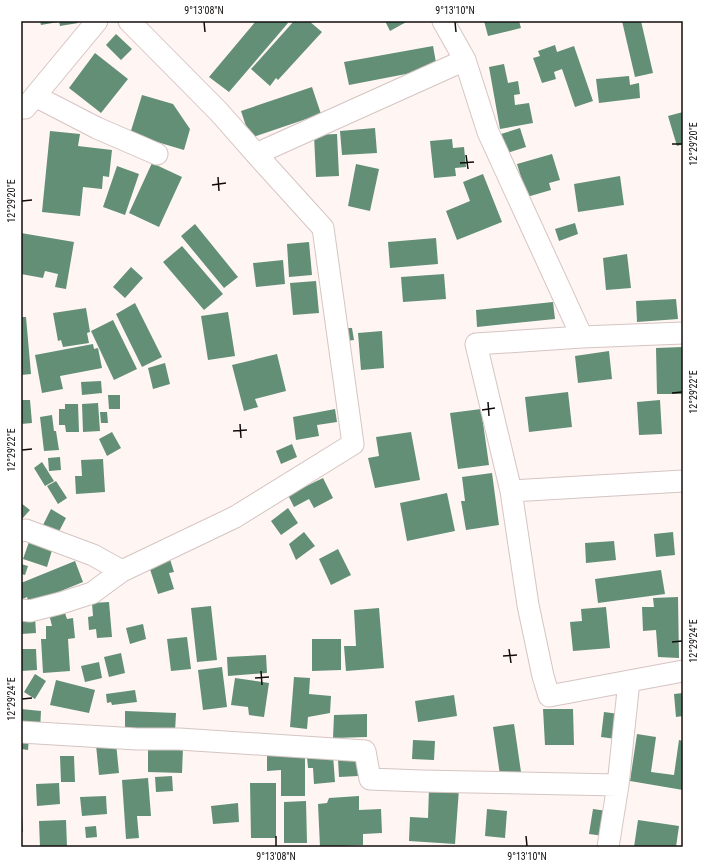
<svg xmlns="http://www.w3.org/2000/svg" width="704" height="868" viewBox="0 0 704 868" font-family="'Roboto Condensed',sans-serif">
<style>
.building{fill:#628f76}
.lines{fill:none;stroke-linecap:round;stroke-linejoin:round}
.minor-casing{stroke:#d5c5c3;stroke-width:23}
.minor{stroke:#fff;stroke-width:21}
.ticks{fill:none;stroke:#120d0d;stroke-width:1.5}
.neatline{fill:none;stroke:#120d0d;stroke-width:1.5}
.ticks-label{font-size:10px;text-anchor:middle;fill:#120d0d}
</style>
<rect width="100%" height="100%" fill="#fff5f3"/>
<!-- building -->
<path class="building" d="M40 21H58V22L41 25Z
M59 21H77L78 23 60 26Z
M256 21H286L288 23 229 92 209 77Z
M294 21H309L322 32 278 80 276 78 270 86 251 69Z
M385 21H408L390 31Z
M484 21H519L521 28 488 36Z
M622 21H641L653 73 635 77Z
M116 34 132 49 121 60 106 45Z
M555 45 557 52 574 46 593 101 575 107 562 69 554 72 556 79 542 83 533 58 540 56 538 51Z
M433 46 437 68 349 85 344 62Z
M95 53 128 79 101 113 69 88Z
M504 64 508 83 518 81 520 94 514 95 515 105 529 103 533 123 500 129 489 67Z
M629 76 630 85 639 83 640 98 599 103 596 79Z
M312 87 321 114 250 138 241 111Z
M142 95 173 104 190 129 184 150 130 134Z
M683 112V144L677 146 668 116Z
M375 128 377 153 342 155 340 131Z
M520 128 526 147 507 153 501 134Z
M50 131 80 134 78 146 112 150 109 177 103 176 102 189 83 187 80 216 42 212Z
M337 134 339 176 316 177 314 135Z
M452 139 453 148 464 147 466 167 455 168 456 176 434 178 430 141Z
M552 154 560 180 549 183 551 190 527 197 517 164Z
M152 163 182 177 159 227 129 213Z
M356 164 379 169 370 211 348 206Z
M117 166 139 174 125 215 103 207Z
M483 174 502 222 457 240 446 211 470 201 463 182Z
M620 176 624 205 578 212 574 184Z
M575 223 578 234 559 241 555 229Z
M195 224 238 277 224 288 181 236Z
M21 233 74 242 66 289 55 287 58 274 45 271 43 278 21 274Z
M436 238 438 264 390 268 388 242Z
M309 242 312 275 289 277 287 244Z
M182 246 223 294 204 310 163 262Z
M627 254 631 288 606 290 603 258Z
M283 260 285 284 256 287 253 263Z
M131 267 143 278 125 298 113 287Z
M444 274 446 299 403 302 401 277Z
M316 281 319 313 293 315 290 283Z
M676 299 678 319 637 322 636 301Z
M553 302 555 319 477 327 476 310Z
M135 303 162 357 142 367 116 314Z
M86 308 90 332 87 333 89 343 63 347 61 340 58 341 53 313Z
M228 312 235 356 208 360 201 316Z
M21 317H26L31 374 21 375Z
M113 320 137 369 114 380 91 331Z
M344 328H352L354 340 346 341Z
M382 331 384 368 361 370 358 333Z
M93 344 94 349 98 348 102 368 60 376 63 389 42 393 35 355Z
M683 347V394H657L656 348Z
M609 351 612 379 578 383 575 356Z
M277 354 286 391 255 399 258 407 244 411 232 365Z
M165 363 170 384 153 389 148 368Z
M101 381 102 393 82 395 81 382Z
M568 392 572 427 529 432 525 397Z
M108 395H120V409H109Z
M21 400H30L32 423 21 424Z
M660 400 662 434 639 435 637 402Z
M98 403 100 431 83 432 82 404Z
M65 404H78L79 432H66L65 425H59V409H65Z
M335 409 337 422 317 425 319 436 296 440 293 417Z
M481 409 489 465 458 469 450 413Z
M100 412H107L108 423H101Z
M52 415 54 431H56L59 450 44 451 40 417Z
M112 432 121 448 107 456 99 439Z
M411 432 420 480 375 488 368 458 379 456 376 437Z
M292 444 297 457 281 464 276 451Z
M60 457 61 470 49 471 48 458Z
M103 459 105 492 76 494 75 476H82L81 460Z
M42 462 54 481 45 486 34 468Z
M492 473 499 525 466 530 461 501H465L462 477Z
M323 478 333 498 314 508 309 499 294 507 288 495Z
M56 481 67 498 58 504 47 486Z
M447 493 455 531 407 541 400 503Z
M21 503 30 510 21 520Z
M288 508 298 523 281 535 271 521Z
M51 509 66 518 55 539 40 531Z
M304 532 315 546 296 560 289 544Z
M673 532 675 555 656 557 654 534Z
M30 539 53 547 47 567 23 559Z
M614 541 616 560 586 563 585 543Z
M338 549 351 575 331 585 319 559Z
M169 556 174 572 169 573 174 589 158 594 148 563Z
M75 561 83 582 29 604 27 597 21 600V589L22 588 21 583Z
M21 564 28 566 25 575 21 574Z
M661 570 665 594 598 603 595 579Z
M678 597 679 658 658 657 656 630 643 631 642 607H654L653 598Z
M109 602 112 637 97 638 96 629 89 630 88 617 93 616 92 603Z
M211 606 217 660 197 662 191 608Z
M606 607 610 648 573 651 570 622 582 621 581 609Z
M379 608 384 668 346 671 344 646H356L354 610Z
M64 610 67 619 73 618 75 638 68 639 70 671 43 673 41 639H46V626H52L49 614Z
M35 617 36 633 21 634V619Z
M143 624 146 639 130 644 126 628Z
M187 637 191 669 171 671 167 639Z
M312 639H341V670L312 671Z
M21 649H36L37 670 21 671Z
M121 653 125 673 109 677 104 657Z
M266 655 267 673 228 676 227 657Z
M99 662 102 678 85 682 81 666Z
M222 667 227 707 203 710 198 670Z
M35 674 46 681 35 699 24 692Z
M294 677 310 678 309 694 331 696 330 713 308 717 307 729 290 727Z
M235 678 269 683 264 717 249 715 248 707 231 705Z
M56 680 95 690 89 713 50 705Z
M135 690 137 702 112 705 111 702 107 703 106 694Z
M683 693V716L676 717 674 694Z
M454 695 457 716 418 722 415 701Z
M21 709 41 711 40 730 21 729Z
M543 709H573L574 745H545Z
M125 711 176 713 175 732 125 731Z
M604 712 619 714 616 739 601 737Z
M367 714V737L333 738 334 715Z
M514 724 521 772 500 775 493 727Z
M637 734 656 737 651 772 674 775 679 740 683 741V790L630 781Z
M21 737H29L28 750 21 749Z
M413 740 435 741 434 760 412 759Z
M116 743 119 773 99 775 96 745Z
M148 745 183 747 182 773 148 772Z
M267 755H305V796H281V770L267 771Z
M333 755 335 782 314 784 313 768H308L307 757Z
M60 756H74L75 782H61Z
M357 757 358 776 339 777 338 759Z
M172 776 173 791 156 792 155 777Z
M148 778 151 816H137L139 838 126 839 122 780Z
M59 783 60 804 37 806 36 784Z
M250 783H276V838H251Z
M429 788 459 789 455 844 409 841 410 817 428 818Z
M106 796 107 814 82 816 80 797Z
M359 796V810L381 809 382 833 363 834V845L320 847 318 804 327 803 329 798Z
M306 801 307 843H284V802Z
M238 803 239 822 213 824 211 806Z
M487 809 507 811 505 838 485 836Z
M593 809 607 811 604 836 589 834Z
M21 813H22L23 832H21Z
M66 820 67 847H40L39 821Z
M638 820 679 826 676 847H634Z
M96 826 97 837 86 838 85 827Z"/>
<g class="lines">
<defs>
<path id="minor" d="M443 21 465 60 488 132 582 337
M35 96 97 128 157 154
M21 108H25L97 21
M256 154 465 60
M683 333 582 337 476 344 511 491 528 605 543 676 549 696 683 671
M511 491 683 481
M21 531 26 530 93 555 122 571
M21 610 30 611 61 603 92 593 122 571 235 517 353 444 323 228 256 154 219 112 129 21
M21 732 137 739H179L365 751 370 779 421 781 618 785
M608 847 618 785 629 681"/>
</defs>
<!-- minor casing -->
<use href="#minor" class="minor-casing"/>
<!-- minor -->
<use href="#minor" class="minor"/>
</g>
<!-- ticks -->
<path class="ticks" d="M204 22 205 32M455 22 456 32M672 144H682M466 155 468 169M460 163 474 162M218 177 219 191M212 185 226 183M22 201 32 200M672 393 682 392M488 402 489 416M482 410 495 408M240 424 241 438M233 431 247 430M22 450 32 449M672 642 682 641M509 649 511 663M503 656 517 655M261 671 262 685M255 678 269 677M22 699 32 698M276 836V846M526 836 527 846"/>
<!-- border -->
<rect width="704" height="868" fill="none" stroke="#ffffff" stroke-width="44"/>
<rect x="22" y="22" width="660" height="824" class="neatline"/>
<g class="ticks-label">
<text x="204" y="14">9°13'08"N</text>
<text x="455" y="14">9°13'10"N</text>
<text transform="translate(693 144) rotate(-90)" y="4">12°29'20"E</text>
<text transform="translate(11 201) rotate(-90)" y="4">12°29'20"E</text>
<text transform="translate(693 392) rotate(-90)" y="4">12°29'22"E</text>
<text transform="translate(11 450) rotate(-90)" y="4">12°29'22"E</text>
<text transform="translate(693 641) rotate(-90)" y="4">12°29'24"E</text>
<text transform="translate(11 699) rotate(-90)" y="4">12°29'24"E</text>
<text x="276" y="860">9°13'08"N</text>
<text x="527" y="860">9°13'10"N</text>
</g>
</svg>
